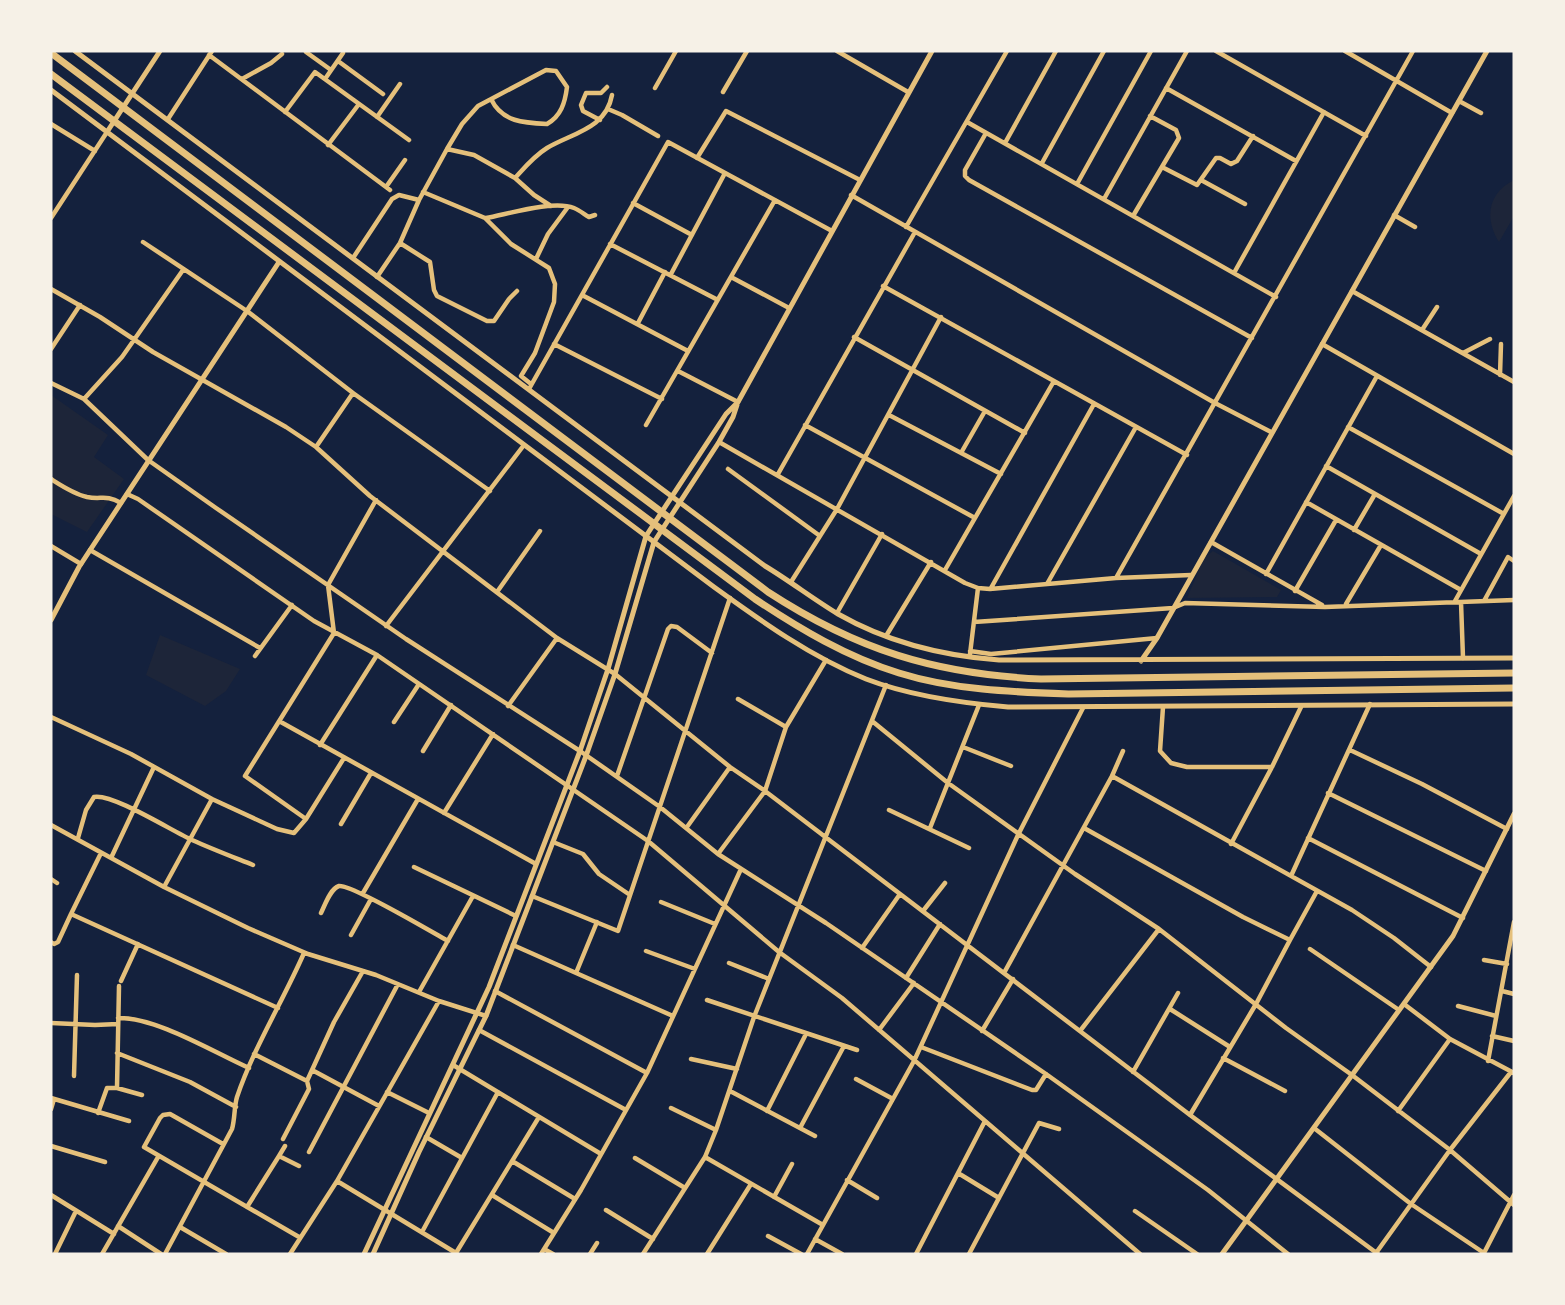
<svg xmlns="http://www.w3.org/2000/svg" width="1565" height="1305" viewBox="0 0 1565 1305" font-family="Quicksand,sans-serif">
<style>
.green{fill:#1d2539}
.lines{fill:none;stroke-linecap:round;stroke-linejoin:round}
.minor{stroke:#e5c07b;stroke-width:4.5}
.tertiary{stroke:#e5c07b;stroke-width:5}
.trunk{stroke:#e5c07b;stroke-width:7}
</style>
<rect width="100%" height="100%" fill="#14213d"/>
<!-- green -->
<path class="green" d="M1514 180V216L1499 242C1484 218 1488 193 1514 180Z
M51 395 108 435 94 457 124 479 87 532 51 514Z
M1213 551 1281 590 1277 597 1187 598 1204 558Z
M160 635 240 669 226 691 205 706 146 675Z"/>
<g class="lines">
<!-- minor -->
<path class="minor" d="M837 51 908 92
M1216 51 1366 136
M1345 51 1452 113
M306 52 331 70
M209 55 390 190
M338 61 383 94
M242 79 271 63 282 54
M325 79 343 53
M655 88 676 51
M1166 88 1296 161
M723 92 747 51
M1459 101 1481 113
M608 109 622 115 658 136
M285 112 315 72 409 140
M377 117 400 84
M168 119 212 51
M600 120 583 111 581 105 586 93H601L607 87
M967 122 1276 297
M51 124 95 151
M986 133 965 170V176L969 180 1252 338
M1005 143 1056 51
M328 145 359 104
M447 149 462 124 478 106 546 70 556 71 567 87C565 103 561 116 547 124 524 123 502 122 491 99
M697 158 726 111 860 180
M1042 163 1104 51
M1162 167 1197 185 1216 158H1220L1231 164 1237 161 1253 136
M515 178 534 195 551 206
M1201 180 1245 204
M1077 184 1151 51
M386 187 405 160
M423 192 485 218 511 244 549 268 555 284 554 302 535 353 521 376 531 384
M851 195 1215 403 1271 432
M1104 199 1187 51
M633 203 692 235
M1394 215 1415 227
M1133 216 1179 138 1176 130 1150 116
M51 218 107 132
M486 218C508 214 553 200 574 208 579 210 584 214 589 217L595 215
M906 227 1007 51
M143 242 247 311 353 393
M400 243 430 262 434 290 437 296 487 321H494L509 299 517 291
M610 244 716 299
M353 258 392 199 399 195 419 200
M536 259 548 234 568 207
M1234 273 1324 112
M671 274 725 173
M377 277 400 243 419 200 447 149 474 155 515 178C525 167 534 156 547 148 572 133 606 129 612 95
M731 277 789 308
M883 286 1187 455
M51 289 100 317 153 352 286 427 316 447 370 496 557 638 615 674 730 767 765 791 1190 1115 1378 1254
M1352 291 1514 382
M582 295 688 351
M638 323 665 272
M1422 330 1437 307
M854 337 1025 433
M554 344 662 399
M1322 344 1514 454
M51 349 80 305
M1463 353 1490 339
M678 371 738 402
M1500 375 1501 344
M51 383 84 399 148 460 216 508 406 639 580 751 660 807 718 854 826 923 1046 1074 1208 1190 1288 1254
M529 389 668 142 832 231
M84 399 122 357 183 270
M889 415 1001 474
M646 425 775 200
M805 425 975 518
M1348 427 1504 514
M719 442 965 583 978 588 990 589 1116 578 1191 575
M316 447 353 393 490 491
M961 453 985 411
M1326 466 1481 554
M728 469 820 536
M778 474 915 232
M51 479C62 486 74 494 87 497 102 500 105 494 121 503
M127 494 138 499 314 621 377 655 648 841 779 952 842 998 1140 1254
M1306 502 1461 590
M1354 530 1375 494
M1211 542 1322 605
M51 546 81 564
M90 550 260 648
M945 570 1054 381
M1266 574 1377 376
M1116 578 1413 51
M791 582 837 509 941 317
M1047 584 1136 427
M991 588 1094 404
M1295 591 1336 520
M497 592 540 531
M1455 601 1514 496
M1484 601 1508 557 1514 561
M1461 602 1463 658
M1346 604 1381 545
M837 613 882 534
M974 622 1173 608 1185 603 1325 607 1514 600
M386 626 524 445
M886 636 931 562
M970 651 991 654 1157 638
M970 654 978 588
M255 656 292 605
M738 699 786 727
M508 706 557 638
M1163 707 1160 751 1171 763 1187 767H1272
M51 717 131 754 212 799 164 887
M279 721 536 864
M872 721 948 783 1075 874 1159 929 1286 1028 1352 1075 1450 1150 1514 1205
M394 722 419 684
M320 745 377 655
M963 747 1011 766
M1350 750 1422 784 1507 829
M423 751 451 705
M617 776 668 629 671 626 677 627 712 653
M1112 776 1123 751
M1328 793 1486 871
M212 799 277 829 294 833 306 819 344 758
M889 810 969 848
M444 813 493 734
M306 819 245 776 334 633 328 585 376 500
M341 824 371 773
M51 825 164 887 248 928 308 954 376 975 439 1001 486 1016
M687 827 730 767
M930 828 979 705
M1084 828 1243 917 1290 940 1256 1004 1190 1115
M78 838 86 810 94 797C112 793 172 831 192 840 212 849 233 857 253 865
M1308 838 1463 918
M553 842 583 854 599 874 630 895
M1231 844 1272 767 1301 707
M101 853 71 914 278 1008
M718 854 765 791 786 727 826 660
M111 858 154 767
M414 867 516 916
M1291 876 1370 704
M51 879 57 883
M363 893 418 799
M532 896 618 931 730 598
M661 902 715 924
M923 911 945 883
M321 913C325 905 330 889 339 886 351 884 432 932 448 941
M351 935 371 899
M1290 940 1317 891
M51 942 54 944 58 942 71 914
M513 945 673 1016
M862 948 900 894
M1310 949 1399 1010
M646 951 695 969
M1484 960 1507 964
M729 963 769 979
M576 973 597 922
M1004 973 1112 776 1352 910 1394 938 1431 967
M906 978 940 924
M121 981 138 944
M495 991 647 1073
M1502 991 1514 994
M419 992 473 896
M707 1000 857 1050
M1404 1004 1450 1039 1514 1073
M1458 1006 1496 1016
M1170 1009 1230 1047
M118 1018C156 1017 213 1052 249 1068
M51 1023 95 1025 118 1024
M479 1030 626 1110
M879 1030 914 983
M982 1031 1013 979
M1080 1031 1159 929
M1492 1036 1514 1041
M921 1047 1032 1090H1036L1046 1074
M117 1053 190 1082 236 1107
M254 1054 307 1081 309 1089 283 1139
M1223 1058 1285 1091
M691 1059 737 1069
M1488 1061 1514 922
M453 1065 601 1154
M312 1070 379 1106
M1133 1072 1178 993
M74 1076 77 975
M856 1079 893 1099
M307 1081 334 1022 363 971
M117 1088 119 986
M730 1091 815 1136
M387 1092 429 1113
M51 1098 129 1121
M671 1108 716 1130
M51 1109 54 1099
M767 1111 806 1034
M1398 1111 1450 1039
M98 1113 107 1088H117L142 1095
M800 1128 844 1046
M1314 1128 1411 1204 1484 1253
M426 1137 462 1158
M223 1144 170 1114 163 1115 160 1118 144 1147 299 1237
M51 1146 105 1162
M309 1152 398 984
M279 1156 285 1146
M705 1157 823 1225
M635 1158 685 1188
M512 1161 575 1199
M958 1173 999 1198
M847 1180 877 1198
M337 1181 456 1253
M51 1195 114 1234
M492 1195 554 1233
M774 1197 792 1164
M247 1207 279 1156 299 1166
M606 1210 653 1239
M1135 1211 1197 1254
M118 1226 161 1254
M180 1227 226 1254
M422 1232 498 1092
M768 1236 801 1254
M815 1239 842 1254
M544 1249 553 1254
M456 1253 539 1117
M1376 1253 1450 1150 1511 1072
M1484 1253 1514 1195
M55 1254 76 1211
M102 1254 158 1157
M165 1254 232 1129C235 1119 234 1107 237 1097 254 1047 283 1001 304 953
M290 1254 337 1181 439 1001
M541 1254 581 1190 647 1073 741 869
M590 1254 597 1243
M643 1254 705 1157 716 1130 754 1017 886 685
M707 1254 751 1184
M807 1254 914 1061 1018 835 1083 708
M916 1254 985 1121
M969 1254 1039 1123 1059 1129"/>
<!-- tertiary -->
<path class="tertiary" d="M75 51 765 566C790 581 813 599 838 614 887 642 944 656 999 660L1514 658
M51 90 714 587C761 621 811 657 866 679 910 696 961 703 1008 707L1514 704
M107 132 160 51
M51 620 79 567 279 262
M1141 661 1157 638 1487 51
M364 1254 489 987 580 751 608 669 646 536 726 414 738 402 932 51
M373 1254 419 1152 486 1016 586 756 615 674 654 542 719 442 733 417 737 405
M1222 1254 1453 936 1514 814"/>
<!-- trunk -->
<path class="trunk" d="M51 53 768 592C857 650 935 674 1041 679L1514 673
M51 74 755 599C800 629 847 657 899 673 953 690 1012 692 1069 694L1514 688"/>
</g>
<!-- border -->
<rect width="1565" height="1305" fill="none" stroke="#f6f1e7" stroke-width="105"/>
</svg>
